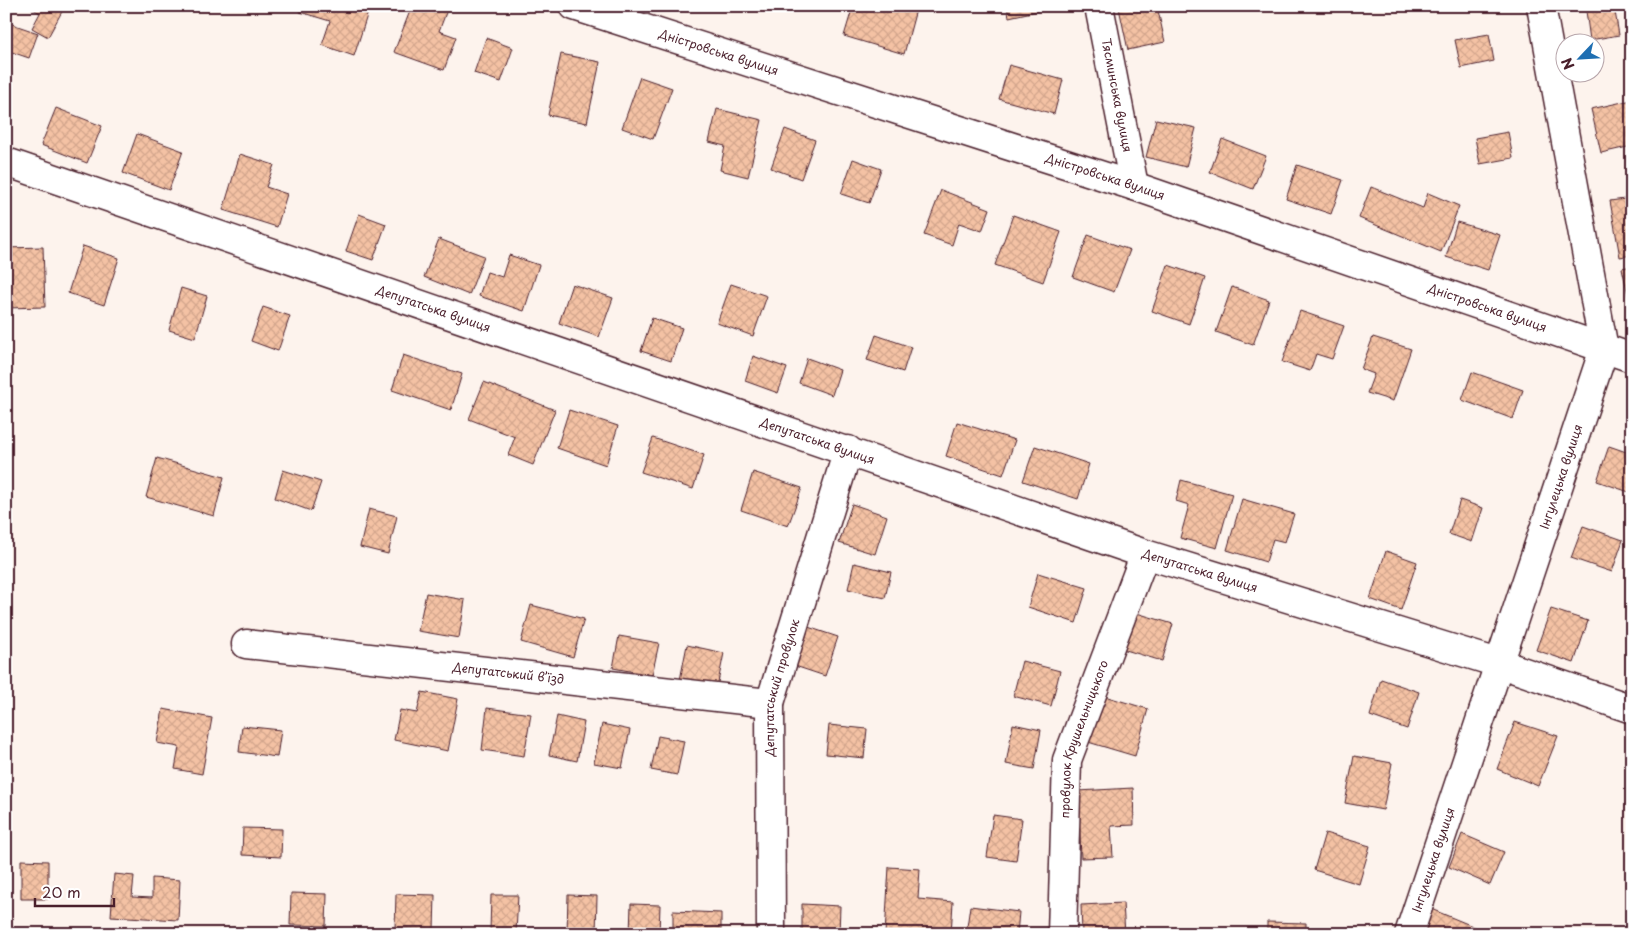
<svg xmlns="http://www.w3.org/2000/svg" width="1638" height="940" viewBox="0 0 1638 940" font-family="'Playpen Sans',sans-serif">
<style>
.building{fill:url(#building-cross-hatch);stroke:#4a1f2b}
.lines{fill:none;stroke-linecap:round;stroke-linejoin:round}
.minor-casing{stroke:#4a1f2b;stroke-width:31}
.minor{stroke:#fff;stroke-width:28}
.labels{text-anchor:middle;stroke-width:4;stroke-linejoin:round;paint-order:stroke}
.street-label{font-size:12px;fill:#4a1f2b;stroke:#fff}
</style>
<defs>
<pattern id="building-cross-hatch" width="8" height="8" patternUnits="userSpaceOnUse" patternTransform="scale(1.25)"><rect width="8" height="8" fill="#f4c2a4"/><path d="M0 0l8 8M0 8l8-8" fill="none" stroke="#d3a68d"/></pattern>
</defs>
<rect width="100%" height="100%" fill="#fdf3ed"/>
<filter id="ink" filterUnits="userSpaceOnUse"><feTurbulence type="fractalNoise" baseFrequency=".02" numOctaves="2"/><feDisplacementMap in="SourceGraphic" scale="10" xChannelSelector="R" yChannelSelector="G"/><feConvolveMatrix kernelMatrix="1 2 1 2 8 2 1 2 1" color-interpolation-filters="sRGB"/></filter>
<g filter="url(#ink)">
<!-- building -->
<path class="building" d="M28 6H65L48 37 32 28 40 13Z
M301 6H370L354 56 322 45 330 21 300 12Z
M412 6H438L447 10 439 31 456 37 444 70 394 52Z
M853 6H917L904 54 844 36Z
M1007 6H1055V7L1009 17Z
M1128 6H1157L1165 42 1128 50 1119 8Z
M1614 6 1619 35 1590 40 1586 11Z
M6 22 38 33 29 58 6 50Z
M1489 34 1494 61 1461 68 1455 40Z
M486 38 513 48 501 82 474 73Z
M561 54 600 62 587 123 548 115Z
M1009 65 1063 80 1054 114 999 99Z
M640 77 672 88 653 139 622 128Z
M1632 100V146L1601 153 1591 109Z
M56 108 102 126 87 163 41 145Z
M717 109 762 120 748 177 720 170 725 146 709 142Z
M1156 119 1196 128 1186 167 1146 157Z
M785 129 815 140 801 179 771 168Z
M1508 132 1513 158 1480 164 1475 138Z
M137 134 183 151 169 190 123 173Z
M1222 139 1266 156 1253 189 1210 172Z
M240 154 274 165 266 187 287 194 277 227 223 210Z
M853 159 881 169 869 203 841 194Z
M1297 165 1343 180 1331 214 1286 199Z
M1371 187 1423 208 1428 193 1459 206 1441 252 1359 218Z
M941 190 990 209 982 231 959 223 952 245 924 235Z
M1632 198V255L1620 257 1610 201Z
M359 214 386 224 373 260 346 251Z
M1013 215 1061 232 1043 282 995 265Z
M1457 222 1500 235 1488 270 1446 257Z
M1088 235 1130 250 1114 292 1073 277Z
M439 239 484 256 469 295 424 277Z
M83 246 119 258 104 305 68 293Z
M43 247 45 307 6 308V248Z
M509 255 539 265 524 311 479 296 487 272 502 277Z
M1168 265 1205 278 1189 324 1152 311Z
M1632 266V313L1622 268Z
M572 284 613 298 599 337 559 323Z
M731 284 767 296 753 336 717 323Z
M1232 287 1269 300 1253 345 1216 332Z
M181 288 207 296 195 338 169 330Z
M263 307 290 316 278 351 251 341Z
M1300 311 1344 326 1332 359 1316 354 1310 371 1282 362Z
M652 318 682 328 671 361 641 351Z
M876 335 911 347 903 372 867 360Z
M1373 337 1411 349 1393 401 1367 393 1374 374 1361 369Z
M403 355 462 374 451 410 392 390Z
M753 356 787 368 778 393 745 381Z
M807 358 840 370 832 395 799 383Z
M1472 372 1523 390 1513 419 1462 400Z
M484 382 555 410 533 465 508 455 515 437 469 419Z
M569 410 618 426 606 465 557 448Z
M957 422 1015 440 1003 475 946 456Z
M653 438 704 455 693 489 641 472Z
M1035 446 1089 464 1078 499 1023 481Z
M1609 446 1632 454V493L1597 481Z
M157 458 224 477 214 516 146 497Z
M283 470 321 482 311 511 275 498Z
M753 472 802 488 788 526 741 510Z
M1181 480 1232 494 1217 548 1180 538 1189 505 1176 501Z
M1242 499 1294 514 1285 542 1273 539 1266 562 1227 550Z
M1460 500 1483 508 1472 542 1449 534Z
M852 504 887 516 875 554 839 543Z
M369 509 397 516 388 554 360 547Z
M1583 526 1623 540 1612 572 1571 558Z
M1386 551 1417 562 1401 610 1370 599Z
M854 563 891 572 885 598 848 589Z
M1038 573 1087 588 1076 623 1028 607Z
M426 593 465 600 459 638 418 631Z
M531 605 584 619 573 657 521 642Z
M1551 609 1588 621 1574 663 1536 650Z
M1130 611 1173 624 1162 661 1119 648Z
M802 625 838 637 825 676 789 664Z
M619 636 659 643 652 675 613 668Z
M687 645 724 653 717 687 680 680Z
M1022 661 1060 671 1051 706 1013 696Z
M1381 679 1419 692 1407 729 1370 716Z
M422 692 458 699 448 751 394 740 400 710 417 713Z
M1101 695 1148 709 1135 756 1088 742Z
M487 708 531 714 524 756 482 750Z
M163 709 212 718 202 774 175 769 179 747 157 743Z
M557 716 584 722 577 761 549 755Z
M1515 722 1558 736 1538 786 1497 769Z
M602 724 630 730 622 768 594 763Z
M1013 724 1041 730 1034 769 1006 764Z
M829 725 867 729 864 758 826 754Z
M242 726 281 730 277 757 239 752Z
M658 736 684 741 677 775 651 770Z
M1354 756 1392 763 1383 810 1345 803Z
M1133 788 1134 825 1111 826 1113 857 1081 858 1078 791Z
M993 815 1022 819 1016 861 987 857Z
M243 828 282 829 281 857 242 855Z
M1325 833 1370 846 1359 884 1314 870Z
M1462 834 1504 852 1490 885 1449 867Z
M21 860 48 861V899H21Z
M889 867 920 869 918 899 953 902 951 934H885Z
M114 874 134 876 132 897 152 898V878L180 880 178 920 111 916Z
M291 893 327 894 326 926 290 925Z
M396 894 435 895 434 930 395 928Z
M491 895H518L516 933 490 932Z
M568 895 597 896 596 934 567 933Z
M1123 903 1125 934H1082L1081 905Z
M631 904 660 905 659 934H630Z
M802 904 840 906 839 934H802Z
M970 906 1019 912 1017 934H966Z
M1431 909 1492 934H1422Z
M673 911 721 913V934H673Z
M1267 922 1306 923V934H1267Z"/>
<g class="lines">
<defs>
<g id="minor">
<path id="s1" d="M574 6 1134 186 1632 358"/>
<path id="s2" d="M1099 6 1134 186"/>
<path id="s3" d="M6 162 1145 554 1498 663 1632 709"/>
<path id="s4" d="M246 644 770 703"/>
<path id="s5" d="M771 934 770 703 848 450"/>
<path id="s6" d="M1062 934 1067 760 1145 554"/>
<path id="s7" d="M1409 934 1604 349 1541 6"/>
</g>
</defs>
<!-- minor casing -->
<use href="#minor" class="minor-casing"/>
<!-- minor -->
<use href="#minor" class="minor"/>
</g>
</g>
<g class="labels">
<!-- street labels -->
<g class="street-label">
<text dy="4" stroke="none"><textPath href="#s1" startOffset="152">Дністровська вулиця</textPath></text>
<text dy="4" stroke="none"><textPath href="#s2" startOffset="91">Тясминська вулиця</textPath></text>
<text dy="4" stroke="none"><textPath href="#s1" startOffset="558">Дністровська вулиця</textPath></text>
<text dy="4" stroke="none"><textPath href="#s3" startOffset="452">Депутатська вулиця</textPath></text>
<text dy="4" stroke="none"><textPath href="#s1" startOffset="962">Дністровська вулиця</textPath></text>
<text dy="4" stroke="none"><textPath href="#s3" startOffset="858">Депутатська вулиця</textPath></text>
<text dy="4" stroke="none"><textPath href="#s7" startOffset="482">Інгулецька вулиця</textPath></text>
<text dy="4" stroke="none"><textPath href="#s3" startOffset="1262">Депутатська вулиця</textPath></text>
<text dy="4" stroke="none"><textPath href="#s4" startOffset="264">Депутатський в’їзд</textPath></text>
<text dy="4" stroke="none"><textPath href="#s5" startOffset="248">Депутатський провулок</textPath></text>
<text dy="4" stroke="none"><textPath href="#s6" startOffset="198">провулок Крушельницького</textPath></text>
<text dy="4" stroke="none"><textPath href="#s7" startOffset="78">Інгулецька вулиця</textPath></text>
</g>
</g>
<!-- margin -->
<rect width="1638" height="940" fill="none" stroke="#fff" stroke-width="25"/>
<rect x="12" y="12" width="1613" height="915" fill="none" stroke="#4a1f2b" stroke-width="2" filter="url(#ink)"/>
<!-- north arrow -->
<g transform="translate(1580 58) rotate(245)"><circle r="24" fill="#ffffff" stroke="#b7a5aa"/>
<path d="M0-4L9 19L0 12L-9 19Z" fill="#1f6fb2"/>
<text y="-8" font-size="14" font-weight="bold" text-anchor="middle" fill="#4a1f2b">N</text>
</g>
<!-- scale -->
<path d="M35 898v8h79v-8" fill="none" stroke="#4a1f2b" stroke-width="2.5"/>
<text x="42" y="898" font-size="15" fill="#4a1f2b" stroke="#ffffff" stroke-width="4" paint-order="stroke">20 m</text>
</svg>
